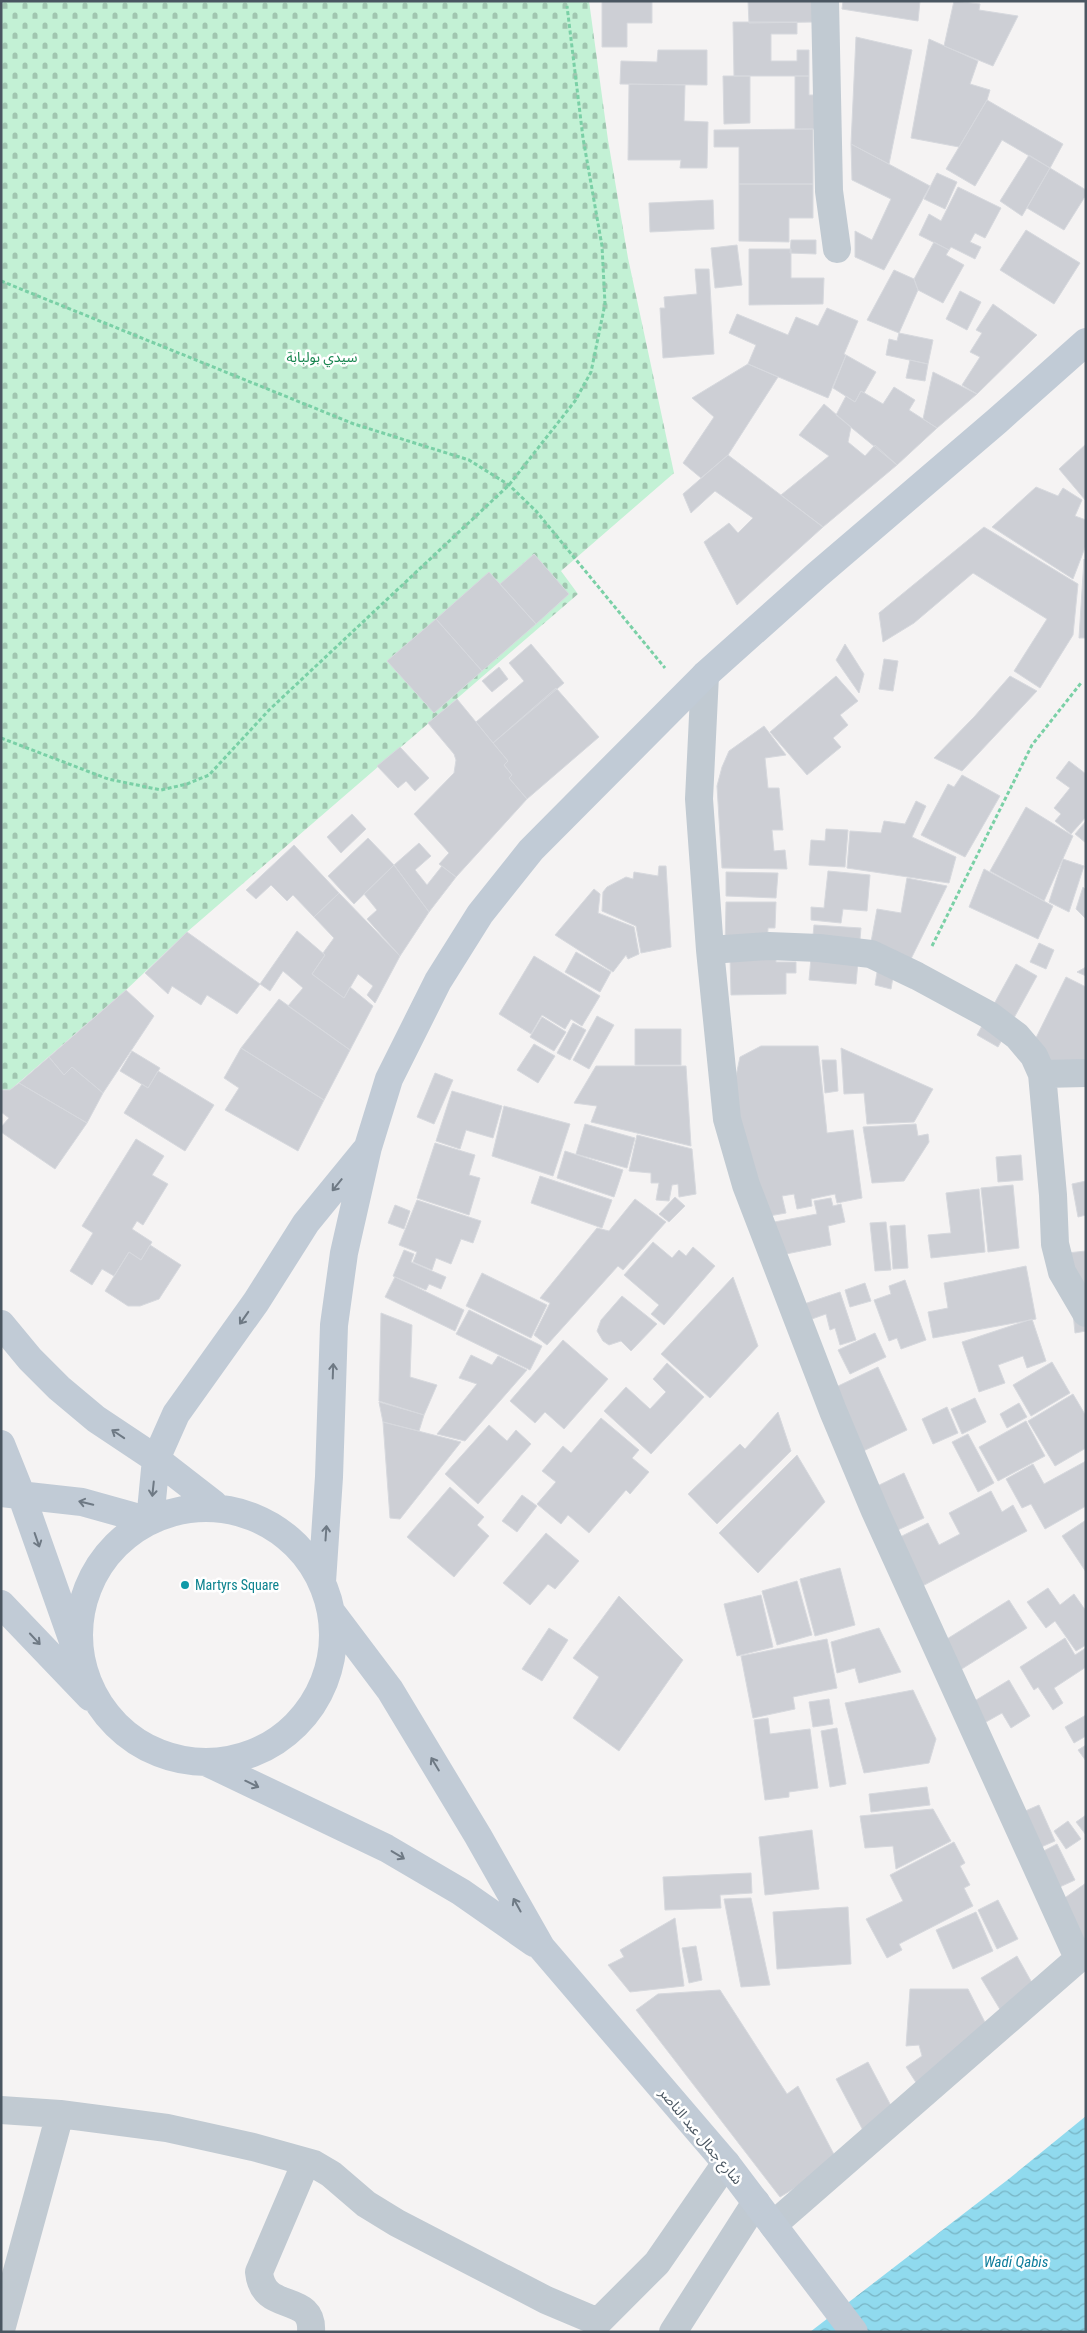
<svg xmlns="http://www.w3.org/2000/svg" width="1087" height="2333" viewBox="0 0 1087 2333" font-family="'Roboto Condensed','Noto Sans Arabic',sans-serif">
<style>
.cemetery{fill:url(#cemetery-stones)}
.water{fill:url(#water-waves)}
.building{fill:#cdcfd5;stroke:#d7d9de}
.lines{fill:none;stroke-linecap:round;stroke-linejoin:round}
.path{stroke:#7ad0a6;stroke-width:3;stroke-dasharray:4 2.5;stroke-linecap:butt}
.street{stroke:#c1cad2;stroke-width:28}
.secondary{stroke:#c1cbd6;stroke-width:28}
.oneway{stroke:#6e7984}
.culture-dot{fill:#0f9aa8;stroke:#fff;stroke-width:2}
.labels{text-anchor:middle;stroke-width:5;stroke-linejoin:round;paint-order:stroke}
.park-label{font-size:14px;fill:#17864f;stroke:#fff}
.culture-label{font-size:14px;fill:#0d838f;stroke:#fff;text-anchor:start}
.street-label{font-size:14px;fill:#4a5661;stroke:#fff}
.water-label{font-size:15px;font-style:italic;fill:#0c7c9b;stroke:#fff}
</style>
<defs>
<pattern id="cemetery-stones" width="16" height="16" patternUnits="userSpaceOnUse" patternTransform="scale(1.25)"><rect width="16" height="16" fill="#c3f1d5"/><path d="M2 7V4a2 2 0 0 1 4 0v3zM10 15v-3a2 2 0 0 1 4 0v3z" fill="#a0c6b0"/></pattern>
<pattern id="water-waves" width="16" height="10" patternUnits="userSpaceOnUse" patternTransform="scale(1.25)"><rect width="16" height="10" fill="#90daee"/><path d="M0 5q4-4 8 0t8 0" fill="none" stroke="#78b4c4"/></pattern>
</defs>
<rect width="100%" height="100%" fill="#f5f3f3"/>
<!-- cemetery -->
<path class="cemetery" d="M1 1H589L608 140 628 258 674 473 561 571 578 594 187 932 126 990 10 1090H1Z"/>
<!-- water -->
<path class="water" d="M1086 2116V2332H810L1010 2178Z"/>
<!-- building -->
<path class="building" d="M602 1H652V23H627V47H602Z
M748 1H815V22L749 23Z
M843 1H920L918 21 842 9Z
M954 1 980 4 979 10 1018 16 993 66 944 46Z
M733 22H797V34H771V61H797V50H809V76H734Z
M856 37 912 50 889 164 851 144Z
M929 39 978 61 970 84 990 90 987 100 959 147 911 138Z
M658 50H707V85L620 84 621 61 657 62Z
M723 76H750V123L724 124Z
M795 76H809V95H818V129H795Z
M629 84 685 85 684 121 708 122 707 168H680L681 160H628Z
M987 100 1063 144 1050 168 1002 140 975 186 946 169Z
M813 129V184H739V147H714V130Z
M851 144 930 186 884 270 855 257V231L872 240 891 199 852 180Z
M1029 155 1050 168 1022 216 1000 201Z
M1050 168 1086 190V195L1064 230 1027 208Z
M937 173 957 182 945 209 924 199Z
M739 184H813V218H789V242L739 241Z
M958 187 1001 208 985 238 975 233 970 242 981 247 975 259 951 247 949 250 919 235 929 214 941 221Z
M713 200 714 229 650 232 649 203Z
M1026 230 1080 263 1054 304 1000 270Z
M791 240H816V254L790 253Z
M934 242 949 250 946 255 964 265 943 303 918 290 914 279Z
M737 245 742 285 715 288 711 248Z
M749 249H791V278H824L823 304 749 305Z
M695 269H709L714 354 663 358 660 308H665L664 297 697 294Z
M894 270 914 279 918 290 899 333 867 320Z
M960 291 981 302 967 330 946 319Z
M993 304 1037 335 977 394 962 385 980 357 970 352 982 333 976 330Z
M827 308 858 321 844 354 846 355 828 398 748 364 756 345 729 333 737 314 788 335 796 317 818 326Z
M899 333 933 340 928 364 886 355 889 339 897 341Z
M846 355 876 372 864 393 861 391 855 402 833 388Z
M910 360 928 364 925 381 906 378Z
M748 364 778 377 728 455 701 478 683 463 714 417 692 398Z
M933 372 977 394 937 428 923 419Z
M894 387 915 400 909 410 937 428 897 465 836 415 846 396 855 402 861 391 883 404Z
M824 404 851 427 848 442 865 456 875 445 897 465 823 527 781 495 829 456 799 435Z
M1086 444V501L1059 469Z
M728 455 823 527 737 605 704 542 729 523 738 533 753 518 715 491 691 513 683 494Z
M1036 487 1058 496 1063 488 1082 500 1075 516 1086 520V545L1073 579 992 527Z
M984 527 1078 584 1073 635 1040 688 1014 671 1047 619 973 573 914 623 883 642 879 613Z
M534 554 569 594 536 624 500 584Z
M1084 559 1086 638H1079Z
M489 572 536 624 482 671 436 619Z
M436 619 482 671 434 713 387 661Z
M531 644 564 683 493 743 476 722 524 681 509 663Z
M845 644 864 674 859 693 836 660Z
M884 659 898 661 893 691 879 689Z
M499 667 508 679 492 692 482 681Z
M836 676 858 701 840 715 848 725 833 738 841 747 807 775 770 732Z
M1010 676 1037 691 962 771 934 758 974 717Z
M556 688 599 737 527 799 509 778 512 775 504 765 508 761 493 743Z
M457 699 508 761 504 765 512 775 509 778 527 799 456 877 439 864 449 853 414 814 454 773 456 760 454 754 428 723Z
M764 726 786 755 765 758 768 788H779L783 830H772L774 851 785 850 787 869 722 868 717 786 722 767 729 751Z
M400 747 429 778 415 791 406 781 398 788 377 766Z
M1069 761 1086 774V817L1071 834 1055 821 1061 814 1054 808 1070 788 1056 778Z
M962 775 1000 796 965 857 921 835 948 784 954 787Z
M916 801 926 806 912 837 956 857 949 883 847 868 850 831 881 833 884 821 905 824Z
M1026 807 1073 836 1044 901 990 871Z
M352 814 366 829 341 853 327 837Z
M1086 821V843L1075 834Z
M826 829 848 830 845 867 809 865 811 840 825 841Z
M368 838 394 865 354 904 328 876Z
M419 843 431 856 415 870 427 885 442 866 456 877 429 912 394 865Z
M294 845 339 893 314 917 293 895 287 901 271 885 256 899 246 890Z
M1063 859 1084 866 1069 912 1049 902Z
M394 865 429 912 400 956 367 919 377 910 364 894Z
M659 866H666L671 947 641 953 636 926 602 911 603 892 607 887 626 877 633 879 634 872 658 876Z
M984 869 1053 906 1038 939 969 907Z
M828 871 870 875 867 911 843 909 841 923 811 920V907L824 908Z
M726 872 778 873 776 898 726 896Z
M907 878 947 886 904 973 894 971 891 989 875 985 878 966 867 964 877 909 901 913Z
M1083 887 1086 890V919L1076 909Z
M594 889 600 894 598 913 634 927 639 954 628 959 626 955 613 972 555 935Z
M339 893 400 956 375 1003 367 995 373 986 358 974 344 998 312 974 325 955 323 953 334 938 314 917Z
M726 902H776L775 928H768L767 950H725Z
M814 925 861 928 856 984 809 980Z
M297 931 325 955 312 974 344 998 350 987 373 1006 350 1050 288 1006 303 988 283 971 270 991 260 984Z
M187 932 260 984 237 1014 207 995 201 1005 172 986 168 994 145 973Z
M1039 943 1054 950 1046 969 1030 962Z
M576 952 611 972 600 992 565 972Z
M534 956 600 996 582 1026 571 1019 565 1029 542 1015 531 1034 499 1014Z
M730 956H776V962H796V973H786V994L731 995Z
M1016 964 1037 976 998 1047 977 1035Z
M1086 967V976L1077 972Z
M1066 977 1086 987V1074L1026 1058Z
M126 990 154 1016 103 1093 72 1067 64 1075 49 1057Z
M279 999 350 1050 324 1100 241 1048Z
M597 1016 614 1025 589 1069 573 1060Z
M542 1017 566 1032 554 1051 530 1037Z
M573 1023 586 1030 570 1060 557 1053Z
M635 1029H681V1065H635Z
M534 1044 555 1056 538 1083 517 1070Z
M761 1046H818L827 1133 853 1130 862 1198 837 1203 835 1194 811 1199 812 1206 797 1209 794 1194 782 1196 786 1213 758 1218 733 1090 740 1057Z
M241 1048 324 1100 298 1151 225 1110 239 1088 224 1078Z
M841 1048 933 1089 914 1122 867 1124 864 1093 844 1094Z
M132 1051 160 1068 148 1088 120 1071Z
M49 1057 64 1075 72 1067 103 1093 87 1123 19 1083Z
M822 1060H836L838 1091 825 1093Z
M596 1066H686L691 1146 591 1122 597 1106 574 1103Z
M158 1071 214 1105 185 1151 124 1113 142 1084 148 1088Z
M435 1073 453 1080 434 1124 417 1117Z
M19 1083 87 1123 55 1169 1 1132V1127L9 1118 1 1112V1090H10Z
M452 1091 502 1106 493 1138 466 1130 460 1149 436 1141Z
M504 1106 570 1124 553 1176 492 1156Z
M585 1124 635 1138 627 1168 576 1154Z
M916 1124 918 1136 928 1134 929 1142 904 1181 872 1183 863 1127Z
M637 1135 692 1149 696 1194 679 1197 678 1184 672 1185 669 1201 656 1200 659 1183H651V1173L629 1171Z
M136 1139 164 1156 152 1175 168 1184 143 1225 137 1221 132 1229 152 1242 141 1260 129 1252 114 1276 102 1269 92 1285 70 1271 93 1233 82 1226Z
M435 1143 475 1155 469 1175 480 1178 469 1215 417 1198Z
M565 1151 623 1170 614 1197 557 1178Z
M1021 1155 1023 1180 998 1182 996 1157Z
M540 1176 612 1200 602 1228 531 1203Z
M1086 1181V1215L1078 1217 1072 1184Z
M1013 1185 1019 1248 988 1252 981 1188Z
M979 1189 985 1252 931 1258 928 1235 951 1233 946 1193Z
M675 1197 685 1206 669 1222 659 1214Z
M831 1198 833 1206 841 1204 845 1222 828 1226 831 1245 776 1256 769 1223 817 1214 814 1201Z
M635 1199 666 1222 623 1270 618 1266 547 1345 534 1335 550 1303 540 1298 597 1228 609 1231Z
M417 1200 481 1221 473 1243 461 1239 451 1264 436 1258 432 1270 413 1262 417 1252 399 1245Z
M395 1205 410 1211 404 1229 388 1223Z
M886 1222 891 1270 875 1271 870 1223Z
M905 1225 908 1268 893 1269 890 1226Z
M653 1242 672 1258 679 1250 686 1256 693 1247 715 1266 664 1325 651 1314 659 1305 624 1275Z
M150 1245 181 1265 159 1299 140 1306H128L105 1291 129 1252 141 1260Z
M404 1250 414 1254 411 1262 446 1277 441 1289 429 1284 426 1290 393 1276Z
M1086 1251V1331L1075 1333 1067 1253Z
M1026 1266 1036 1319 933 1338 928 1312 948 1308 944 1283Z
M482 1273 547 1305 531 1338 466 1306Z
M395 1277 464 1310 455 1331 385 1297Z
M733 1277 758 1346 710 1398 661 1354Z
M905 1280 926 1340 901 1349 897 1338 889 1341 874 1300 891 1294 889 1286Z
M865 1283 871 1301 850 1307 845 1290Z
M840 1292 856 1340 840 1345 835 1328 830 1330 826 1314 809 1320 804 1304Z
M622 1296 657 1324 631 1351 621 1341 609 1345 603 1341 597 1331 601 1320Z
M469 1310 542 1346 530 1370 456 1334Z
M381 1313 412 1325 410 1377 437 1385 424 1415 379 1401Z
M1032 1319 1046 1361 1027 1368 1023 1356 998 1365 1005 1383 979 1392 962 1342Z
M875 1333 886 1357 850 1374 838 1350Z
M563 1340 608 1379 564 1429 545 1412 535 1423 510 1401Z
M471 1355 492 1365 498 1356 527 1370 465 1441 437 1434 477 1384 459 1378Z
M1052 1362 1070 1393 1031 1416 1013 1385Z
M667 1363 704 1397 651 1454 604 1411 626 1387 650 1409 666 1392 653 1379Z
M878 1367 907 1430 855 1455 836 1387Z
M1073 1394 1086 1416V1448L1055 1466 1028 1421Z
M975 1398 986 1422 962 1434 951 1409Z
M379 1402 424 1415 419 1431 383 1422Z
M1019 1403 1027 1417 1007 1428 1000 1414Z
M947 1407 958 1433 933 1444 922 1419Z
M778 1412 791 1451 717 1524 688 1494 740 1444 745 1449Z
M601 1418 639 1450 632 1458 649 1472 630 1494 626 1490 589 1533 568 1515 561 1524 537 1504 556 1482 542 1471 563 1446 571 1453Z
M1026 1421 1045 1456 998 1481 979 1447Z
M383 1422 461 1442 400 1519 390 1518Z
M489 1425 507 1441 516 1430 531 1444 478 1504 445 1474Z
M968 1434 994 1483 978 1492 952 1442Z
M797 1455 825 1502 758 1573 719 1533Z
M1086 1461V1506L1045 1529 1031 1504 1022 1508 1006 1479 1033 1464 1044 1484Z
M904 1473 924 1518 889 1534 869 1490Z
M450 1487 484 1517 477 1525 489 1536 454 1577 407 1537Z
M991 1491 1002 1512 1013 1505 1027 1531 913 1591 894 1540 928 1523 939 1545 960 1534 949 1513Z
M522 1495 537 1506 517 1532 502 1521Z
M1086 1520V1572L1062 1536Z
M546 1533 579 1561 555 1589 548 1584 530 1605 503 1583Z
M840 1568 855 1625 815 1636 800 1579Z
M797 1581 812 1635 777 1645 762 1591Z
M1048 1588 1060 1605 1074 1594 1086 1611V1645L1076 1651 1055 1621 1046 1628 1027 1602Z
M761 1595 773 1647 737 1656 724 1604Z
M619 1596 683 1660 619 1751 573 1718 599 1677 573 1658Z
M1009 1600 1027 1628 957 1672 939 1644Z
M549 1628 568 1640 542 1681 522 1669Z
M879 1628 901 1672 859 1683 855 1668 837 1673 831 1642Z
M1065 1638 1075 1655 1086 1648V1667L1054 1688 1063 1703 1053 1710 1038 1687 1034 1690 1020 1667Z
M827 1639 837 1688 793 1697 795 1709 753 1718 741 1656Z
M1009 1680 1030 1716 1011 1728 1002 1713 970 1731 958 1711Z
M913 1690 936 1739 929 1763 864 1773 845 1703Z
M829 1699 833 1724 813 1727 809 1702Z
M1086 1715V1736L1074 1743 1065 1727Z
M768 1718 770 1734 810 1729 818 1788 789 1792V1797L765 1800 754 1720Z
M837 1728 846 1784 830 1787 821 1731Z
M1086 1745V1761L1078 1750Z
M927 1787 930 1805 871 1812 869 1794Z
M1039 1805 1055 1841 1032 1851 1016 1815Z
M933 1809 951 1841 896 1869 893 1846 865 1848 860 1816Z
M1086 1815V1835L1076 1822Z
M1068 1821 1081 1839 1066 1849 1054 1831Z
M812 1830 819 1889 765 1895 759 1837Z
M954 1842 965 1863 960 1866 970 1885 964 1888 973 1906 899 1944 902 1950 887 1958 866 1919 903 1901 890 1875Z
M1057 1844 1075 1880 1051 1891 1034 1856Z
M751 1873 752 1893 720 1895 721 1908 665 1910 663 1877Z
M1086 1883V1946L1056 1904Z
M751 1898 770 1985 741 1987 724 1899Z
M998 1900 1018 1939 997 1949 978 1910Z
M848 1907 851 1964 777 1969 773 1912Z
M976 1912 993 1951 953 1969 936 1930Z
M675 1918 684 1986 630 1992 608 1965 624 1957 620 1950Z
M696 1946 702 1980 689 1983 682 1948Z
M1017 1956 1036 1990 1001 2011 981 1978Z
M910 1989H968L992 2036 917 2084 906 2067 922 2056 919 2045 906 2046Z
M720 1990 787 2094 798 2086 838 2162 780 2197 636 2010 658 1994Z
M868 2062 899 2121 867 2138 836 2079Z"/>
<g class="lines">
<!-- path -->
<path class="path" d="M1 281 354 424 469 460 509 485 536 511 665 668
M1 738 108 779 161 790 187 784 209 775 269 710 509 485 575 401 591 372 605 304 602 246 583 138 567 6
M932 946 1032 745 1081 683"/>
<!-- street -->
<path class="street" d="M825 1 829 191 837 249
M705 675 699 799 710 950 727 1119 746 1185 833 1411 875 1511 1078 1958
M710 950 769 946 819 948 871 954 917 976 989 1015 1017 1036 1034 1056 1042 1074 1053 1195 1055 1244 1062 1272 1086 1313
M1042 1074 1086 1073
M1 2110 60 2114 167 2128 253 2147 314 2164 331 2174 366 2204 397 2223 546 2300 598 2322 657 2263 726 2163
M306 2162 259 2272C263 2315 314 2291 311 2332
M773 2225 1086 1952
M1 2330 60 2114
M673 2332 756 2202"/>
<!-- secondary -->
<path class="secondary" d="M1 1324 30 1359 59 1388 96 1419 156 1459 214 1504
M1 1444 21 1494 75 1647
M1 1493 82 1502 150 1521 156 1459 176 1414 256 1302 306 1223 364 1152
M79 1635a127 127 0 1 1 254 0a127 127 0 1 1-254 0Z
M322 1582 329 1477 334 1325 344 1253 368 1147 389 1079 438 981 480 914 531 850 705 675 817 575 997 421 1086 342
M1 1604 90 1697
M332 1613 390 1690 478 1836 541 1947 726 2163 854 2332
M208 1763 386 1848 461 1892 534 1943"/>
</g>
<!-- one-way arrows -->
<defs><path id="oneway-shaft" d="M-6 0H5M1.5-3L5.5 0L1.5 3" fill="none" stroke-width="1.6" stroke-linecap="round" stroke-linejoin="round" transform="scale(1.25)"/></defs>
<g class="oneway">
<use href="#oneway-shaft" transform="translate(337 1185) rotate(129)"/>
<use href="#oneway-shaft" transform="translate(244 1318) rotate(125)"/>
<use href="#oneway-shaft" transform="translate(333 1371) rotate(-88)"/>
<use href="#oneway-shaft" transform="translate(118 1434) rotate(-146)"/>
<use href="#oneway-shaft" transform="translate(153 1489) rotate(96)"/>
<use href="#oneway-shaft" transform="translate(86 1503) rotate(-166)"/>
<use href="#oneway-shaft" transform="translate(326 1533) rotate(-86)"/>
<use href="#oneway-shaft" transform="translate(37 1540) rotate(71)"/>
<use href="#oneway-shaft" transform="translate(35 1639) rotate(47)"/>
<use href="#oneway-shaft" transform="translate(435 1764) rotate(-121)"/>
<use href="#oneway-shaft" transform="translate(252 1784) rotate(26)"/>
<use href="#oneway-shaft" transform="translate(398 1855) rotate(31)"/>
<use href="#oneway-shaft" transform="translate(517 1905) rotate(-119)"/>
</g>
<!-- markers -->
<circle class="culture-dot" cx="185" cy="1585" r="5"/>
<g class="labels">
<!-- park labels -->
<g class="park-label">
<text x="322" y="362">سيدي بولبابة</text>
</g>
<!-- culture labels -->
<g class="culture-label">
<text x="195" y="1590">Martyrs Square</text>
</g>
<!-- street labels -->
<g class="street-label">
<text transform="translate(701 2136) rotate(50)" y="5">شارع جمال عبد الناصر</text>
</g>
<!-- water labels -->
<g class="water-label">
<text x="1016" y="2267">Wadi Qabis</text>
</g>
</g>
<!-- border -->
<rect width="1087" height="2333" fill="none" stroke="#4a5661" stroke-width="5"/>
</svg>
